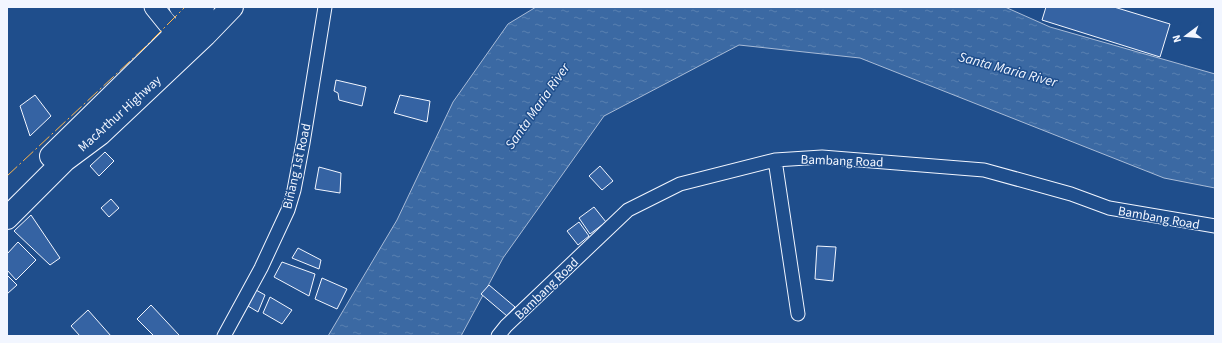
<svg xmlns="http://www.w3.org/2000/svg" width="1222" height="343" viewBox="0 0 1222 343" font-family="'Source Sans 3',sans-serif">
<style>
.water{fill:url(#water-ripples);stroke:#a8bbd7}
.building{fill:#3563a3;stroke:#f2f6ff}
.lines{fill:none;stroke-linecap:round;stroke-linejoin:round}
.street-casing{stroke:#f2f6ff;stroke-width:15}
.secondary-casing{stroke:#f2f6ff;stroke-width:21}
.highway-casing{stroke:#f2f6ff;stroke-width:24}
.street{stroke:#1f4e8c;stroke-width:13}
.secondary{stroke:#1f4e8c;stroke-width:19}
.highway{stroke:#1f4e8c;stroke-width:22}
.power{stroke:#ffb74d;stroke-width:1;stroke-dasharray:14 3 2 3;stroke-linecap:butt}
.labels{text-anchor:middle;stroke-width:3;stroke-linejoin:round;paint-order:stroke}
.street-label{font-size:13px;fill:#f2f6ff;stroke:#1f4e8c}
.water-label{font-size:14px;font-style:italic;fill:#f2f6ff;stroke:#1f4e8c}
</style>
<defs>
<pattern id="water-ripples" width="26" height="14" patternUnits="userSpaceOnUse"><rect width="26" height="14" fill="#3b69a3"/><path d="M2 4q2-2 4 0t4 0M15 11q2-2 4 0t4 0" fill="none" stroke="#587fb1"/></pattern>
</defs>
<rect width="100%" height="100%" fill="#1f4e8c"/>
<!-- water -->
<path class="water" d="M536 7H1005L1050 27 1215 74V188L1164 178 860 58 739 45 604 116 503 258 461 336H328L397 220 453 102 508 24Z"/>
<!-- building -->
<path class="building" d="M1046 7H1114L1170 24 1160 57 1042 20Z
M336 80 366 87 362 106 339 100 338 93 334 91Z
M35 95 51 116 30 136 20 106Z
M400 95 430 101 427 122 394 113Z
M105 152 114 161 99 176 90 166Z
M600 166 613 181 602 190 589 176Z
M319 167 341 173 340 193 315 189Z
M111 199 119 208 109 217 101 208Z
M594 207 606 222 590 234 579 218Z
M31 215 60 258 50 265 14 231Z
M579 222 589 236 578 245 567 231Z
M18 242 36 260 16 280 7 270V254Z
M817 246 836 247 833 281 815 279Z
M298 248 321 260 319 269 292 258Z
M282 262 315 274 309 296 274 277Z
M7 275 17 285 7 294Z
M322 278 347 289 337 309 315 299Z
M489 285 515 307 507 316 481 294Z
M256 290 265 295 258 312 248 306Z
M270 297 292 310 282 324 263 313Z
M151 305 179 335 178 336H154L137 319Z
M88 310 111 336H80L71 326Z"/>
<g class="lines">
<defs>
<path id="street" d="M775 160 798 314
M224 336 261 268 288 210 294 190 303 143 325 7
M498 336 506 326 628 210 680 184 775 160 822 157 984 170 1071 194 1109 208 1215 226"/>
<path id="secondary" d="M154 7 175 33 186 44
M179 7 200 30"/>
<path id="highway" d="M51 156 203 7
M7 218 65 160 100 134 205 35 232 7"/>
</defs>
<!-- street casing -->
<use href="#street" class="street-casing"/>
<!-- secondary casing -->
<use href="#secondary" class="secondary-casing"/>
<!-- highway casing -->
<use href="#highway" class="highway-casing"/>
<!-- street -->
<use href="#street" class="street"/>
<!-- secondary -->
<use href="#secondary" class="secondary"/>
<!-- highway -->
<use href="#highway" class="highway"/>
<!-- power -->
<path class="power" d="M7 176 143 49 185 7"/>
</g>
<g class="labels">
<!-- street labels -->
<g class="street-label">
<text transform="translate(119 113) rotate(-42)" y="5">MacArthur Highway</text>
<text transform="translate(842 160) rotate(2)" y="5">Bambang Road</text>
<text transform="translate(296 166) rotate(-77)" y="5">Biñang 1st Road</text>
<text transform="translate(1159 217) rotate(10)" y="5">Bambang Road</text>
<text transform="translate(546 288) rotate(-44)" y="5">Bambang Road</text>
</g>
<!-- water labels -->
<g class="water-label">
<text transform="translate(1008 69) rotate(15)" y="5">Santa Maria River</text>
<text transform="translate(537 106) rotate(-55)" y="5">Santa Maria River</text>
</g>
</g>
<!-- border -->
<rect width="1222" height="343" fill="none" stroke="#f2f6ff" stroke-width="16"/>
<!-- north arrow -->
<g transform="translate(1186 36) rotate(254)" stroke="#1f4e8c" stroke-width="3" paint-order="stroke">
<path d="M0-3L7 15L0 10L-7 15Z" fill="#f2f6ff"/>
<text y="-6" font-size="11" font-weight="bold" text-anchor="middle" fill="#f2f6ff">N</text>
</g>
</svg>
